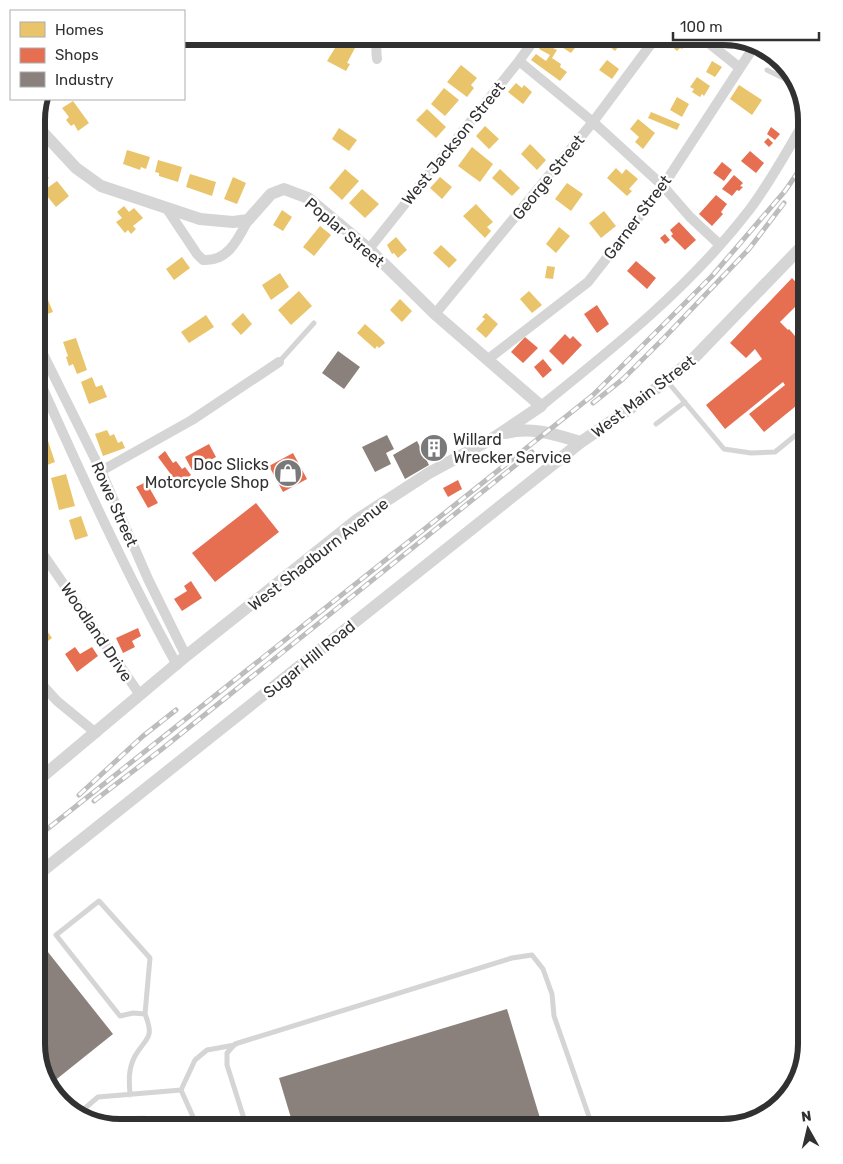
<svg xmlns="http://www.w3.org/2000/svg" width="843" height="1164" viewBox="0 0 843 1164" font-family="Rubik,sans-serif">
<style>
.green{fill:#f0f3ec}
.homes{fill:#e9c46a}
.shops{fill:#e76f51}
.industry{fill:#8a817c}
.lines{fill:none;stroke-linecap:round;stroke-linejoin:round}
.service{stroke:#d5d5d5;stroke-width:5}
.minor{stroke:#d5d5d5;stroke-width:10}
.tertiary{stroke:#d5d5d5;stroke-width:12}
.rail-casing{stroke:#bdbdbd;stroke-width:5}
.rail{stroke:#fff;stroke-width:3;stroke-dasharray:9;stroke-linecap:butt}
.labels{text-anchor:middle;stroke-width:5;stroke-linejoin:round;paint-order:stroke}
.street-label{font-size:16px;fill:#313131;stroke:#fff}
.poi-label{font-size:16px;fill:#313131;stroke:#fff;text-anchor:start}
.rim{fill:none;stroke:#313131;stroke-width:6}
</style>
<rect width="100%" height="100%" fill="#fff"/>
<!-- green -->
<path class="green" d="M144 1115 171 1128H116L110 1118Z"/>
<!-- homes -->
<path class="homes" d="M553 36H576L581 40 571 53 551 40Z
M606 36H614L622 42 615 51 603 41Z
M675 36H686L688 38 686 41 688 43 682 49 680 48 677 51 668 43Z
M714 36H728L729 37 724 43Z
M340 40 355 48 347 63 350 64 346 71 327 61Z
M543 43 557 50 552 58 561 64 560 67 567 72 560 81 531 60 536 54 546 61 550 55 539 49Z
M607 60 619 69 612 79 599 70Z
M712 61 722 67 715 77 706 72Z
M461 65 477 78 471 85 474 88 467 97 447 82Z
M697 77 710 86 704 96 702 94 700 97 692 92 694 89 690 87Z
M516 83 522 88 524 85 532 92 523 104 508 92Z
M739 85 762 100 752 115 730 99Z
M444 88 459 100 445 116 431 104Z
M677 97 689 104 682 117 670 110Z
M73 101 89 123 78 131 74 124 71 126 66 120 69 117 62 108Z
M427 109 446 127 436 138 416 120Z
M651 112 680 124 677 130 648 118Z
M638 119 655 133 643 149 635 142 639 137 630 129Z
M485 126 499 139 489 149 476 136Z
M339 128 357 140 349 151 332 139Z
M530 144 546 160 537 170 521 154Z
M472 147 493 164 480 182 458 166Z
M127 150 150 157 146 169 141 167 140 170 123 164Z
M36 160 49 178 40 186 36 183Z
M158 160 182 167 178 182 159 176V173L155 172Z
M616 168 622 174 626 169 638 179 629 189 632 191 627 196 607 178Z
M345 169 359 181 342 200 329 188Z
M500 169 520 188 512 196 492 178Z
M190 174 216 182 212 196 186 187Z
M233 177 246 183 237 204 224 199Z
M440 177 452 187 442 199 430 188Z
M57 181 69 196 56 207 43 191Z
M567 183 583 194 571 211 555 199Z
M362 189 379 204 365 218 349 203Z
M476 204 493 222 487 227 491 231 485 238 463 216Z
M124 206 129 212 134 208 143 218 133 226 136 229 131 234 128 230 125 233 116 222 122 218 117 212Z
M282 210 292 217 283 231 273 225Z
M604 211 616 226 601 238 589 223Z
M320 226 331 235 314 256 303 247Z
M559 227 570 236 556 253 546 244Z
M396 237 407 250 398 258 394 253 392 254 387 245Z
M441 245 457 260 449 268 433 253Z
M182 257 190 268 174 280 166 269Z
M547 266 555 267 553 279 545 278Z
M280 273 289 287 271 300 262 285Z
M299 291 312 306 291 325 278 310Z
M529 291 542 305 532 313 520 299Z
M400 299 412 311 402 322 390 310Z
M48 300 53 312 36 318V304Z
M243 313 252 324 241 335 231 324Z
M486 313 498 324 486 338 476 329 485 319 482 317Z
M206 315 214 327 189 343 181 332Z
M365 324 383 340 385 343 379 348 377 346 375 349 357 333Z
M76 338 87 370 77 374 73 364 69 366 66 357 68 356 63 342Z
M92 377 96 387 102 385 107 397 89 404 81 382Z
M107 430 110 436 114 434 118 443 122 441 125 448 103 456 95 434Z
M47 438 55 462 42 467 36 451V442Z
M66 474 75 506 59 510 51 478Z
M81 516 88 536 75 540 69 520Z
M38 618 52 638 41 646 36 640V619Z"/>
<!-- shops -->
<path class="shops" d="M771 127 780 134 775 140 767 134Z
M768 138 773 143 769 147 764 142Z
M750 151 764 163 756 173 741 161Z
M722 162 732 170 724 181 713 173Z
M734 175 743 183 740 186 743 187 739 191 737 190 732 196 722 189Z
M716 195 727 204 721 212 723 214 712 226 699 214Z
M679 222 696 240 685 250 671 236 673 234 670 230Z
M665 234 670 240 665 244 660 238Z
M636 261 656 278 647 289 627 271Z
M792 278 807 294V302L803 306 799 303 780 322 788 330 789 329 801 343 807 338V397L764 432 749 414 785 385 783 382 725 429 706 405 762 359 755 349 746 358 730 343Z
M597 305 609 324 597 333 584 314Z
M565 334 570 339 573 336 582 345 563 365 549 351Z
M525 337 538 348 523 363 511 352Z
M543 359 552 370 543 378 534 367Z
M437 437 445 451 430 459 423 445Z
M209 444 216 457 192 470 185 457Z
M165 451 173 463 176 461 182 469 185 467 191 475 178 484 158 457Z
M293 453 307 479 283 492 269 466Z
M458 480 462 489 448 497 443 488Z
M146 482 158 503 148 508 136 487Z
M256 503 279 532 215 582 192 553Z
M191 581 202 598 182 611 174 599 187 591 184 586Z
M138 628 141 636 132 641 135 647 123 653 116 638Z
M75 647 80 654 92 647 98 656 77 672 65 654Z"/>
<!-- industry -->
<path class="industry" d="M338 351 360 367 344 389 322 373Z
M387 435 394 449 386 453 391 464 375 472 362 447Z
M417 441 429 465 405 479 393 455Z
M36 937 113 1034 48 1086 36 1044Z
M507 1009 543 1128H294L279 1078Z"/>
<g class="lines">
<!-- service -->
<path class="service" d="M767 70 797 85
M279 362 314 323
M667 381 724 449 751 453 775 452 807 426
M656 424 685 402
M181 1090 195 1060 207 1050 235 1045
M181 1090 194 1119 195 1128
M130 1095C129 1081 128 1069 135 1056 146 1037 155 1039 145 1014L133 1013 120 1016 56 935 99 901 150 958 145 1014
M77 1115 98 1097 181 1090
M247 1128 227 1065V1053L235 1044 512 958 532 955 543 969 552 994 554 1016 593 1128"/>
<!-- minor -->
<path class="minor" d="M700 36 740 68
M377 59C376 51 375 42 382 36
M519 61 593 122 663 186 690 217 720 245
M167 209 197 254 203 260C228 262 238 239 248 220
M369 249 519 61 537 36
M435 314 593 122 657 36
M42 352 101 471 148 579 186 656
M487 360 588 282 663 186 755 45
M36 373C80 472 125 571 177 665
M541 406C616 346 691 286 750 209 771 181 788 149 806 119
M101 471 192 420 279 362
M36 544 140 695
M36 678 57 701 96 733"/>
<!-- tertiary -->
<path class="tertiary" d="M506 433C532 426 556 435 581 442
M36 782 186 656 358 519 429 473 495 437 541 406 435 314 369 249 308 198 284 189 271 194 248 220 233 222 200 219 101 186 76 168 36 125
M36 876 581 442 635 405 691 361 807 241"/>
<defs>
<path id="rail" d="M593 403 623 379 664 338 749 249 784 203
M79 795 143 736 176 710
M94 801 162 749 532 452
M36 838 593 395 712 276 785 191 807 159"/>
</defs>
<!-- rail casing -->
<use href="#rail" class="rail-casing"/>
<!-- rail -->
<use href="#rail" class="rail"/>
</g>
<!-- icons -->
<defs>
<symbol id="building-disc" viewBox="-11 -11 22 22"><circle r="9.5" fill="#797979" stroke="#fff"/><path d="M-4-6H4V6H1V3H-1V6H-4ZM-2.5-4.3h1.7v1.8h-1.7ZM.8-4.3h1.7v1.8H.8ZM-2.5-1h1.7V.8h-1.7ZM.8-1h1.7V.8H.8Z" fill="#fff"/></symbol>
<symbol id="shop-disc" viewBox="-11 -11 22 22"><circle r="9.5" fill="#797979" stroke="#fff"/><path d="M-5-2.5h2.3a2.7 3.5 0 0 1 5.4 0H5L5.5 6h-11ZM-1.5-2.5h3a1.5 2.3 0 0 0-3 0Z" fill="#fff"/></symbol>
</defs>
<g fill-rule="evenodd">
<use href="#building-disc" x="418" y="432" width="32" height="32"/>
<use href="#shop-disc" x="272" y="457" width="32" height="32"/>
</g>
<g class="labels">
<!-- street labels -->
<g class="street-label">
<text transform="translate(453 143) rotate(-51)" y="6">West Jackson Street</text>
<text transform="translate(548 177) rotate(-51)" y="6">George Street</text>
<text transform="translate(637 217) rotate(-53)" y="6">Garner Street</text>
<text transform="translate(345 232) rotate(40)" y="6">Poplar Street</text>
<text transform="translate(643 396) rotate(-37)" y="6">West Main Street</text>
<text transform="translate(115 504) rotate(66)" y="6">Rowe Street</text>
<text transform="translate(318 554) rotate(-38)" y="6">West Shadburn Avenue</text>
<text transform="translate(97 632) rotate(56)" y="6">Woodland Drive</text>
<text transform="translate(309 659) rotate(-39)" y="6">Sugar Hill Road</text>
</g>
<!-- poi labels -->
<g class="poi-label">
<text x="453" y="445">Willard<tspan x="453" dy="18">Wrecker Service</tspan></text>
<text x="269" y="470" text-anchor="end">Doc Slicks<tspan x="269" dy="18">Motorcycle Shop</tspan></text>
</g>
</g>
<!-- crop -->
<path d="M0 0H843V1164H0ZM120 45H723A75 75 0 0 1 798 120V1044A75 75 0 0 1 723 1119H120A75 75 0 0 1 45 1044V120A75 75 0 0 1 120 45Z" fill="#fff" fill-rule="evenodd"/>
<path class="rim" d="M120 45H723A75 75 0 0 1 798 120V1044A75 75 0 0 1 723 1119H120A75 75 0 0 1 45 1044V120A75 75 0 0 1 120 45Z"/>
<!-- legend -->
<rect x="10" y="10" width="175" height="90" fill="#ffffff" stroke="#adadad"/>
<rect x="20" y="22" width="25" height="15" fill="#e9c46a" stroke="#adadad"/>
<text x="55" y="35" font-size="15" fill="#313131">Homes</text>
<rect x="20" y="48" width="25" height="15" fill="#e76f51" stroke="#adadad"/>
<text x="55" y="60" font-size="15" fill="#313131">Shops</text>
<rect x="20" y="72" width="25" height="15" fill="#8a817c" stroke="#adadad"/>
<text x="55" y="85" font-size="15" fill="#313131">Industry</text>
<!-- north arrow -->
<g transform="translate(808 1129) rotate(352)" stroke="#ffffff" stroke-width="4" paint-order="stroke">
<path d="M0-4L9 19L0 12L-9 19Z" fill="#313131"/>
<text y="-8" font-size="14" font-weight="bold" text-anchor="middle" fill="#313131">N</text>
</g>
<!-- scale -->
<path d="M673 32v8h146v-8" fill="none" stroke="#313131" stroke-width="2.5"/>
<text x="680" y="32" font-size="15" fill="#313131" stroke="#ffffff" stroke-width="4" paint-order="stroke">100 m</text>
</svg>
